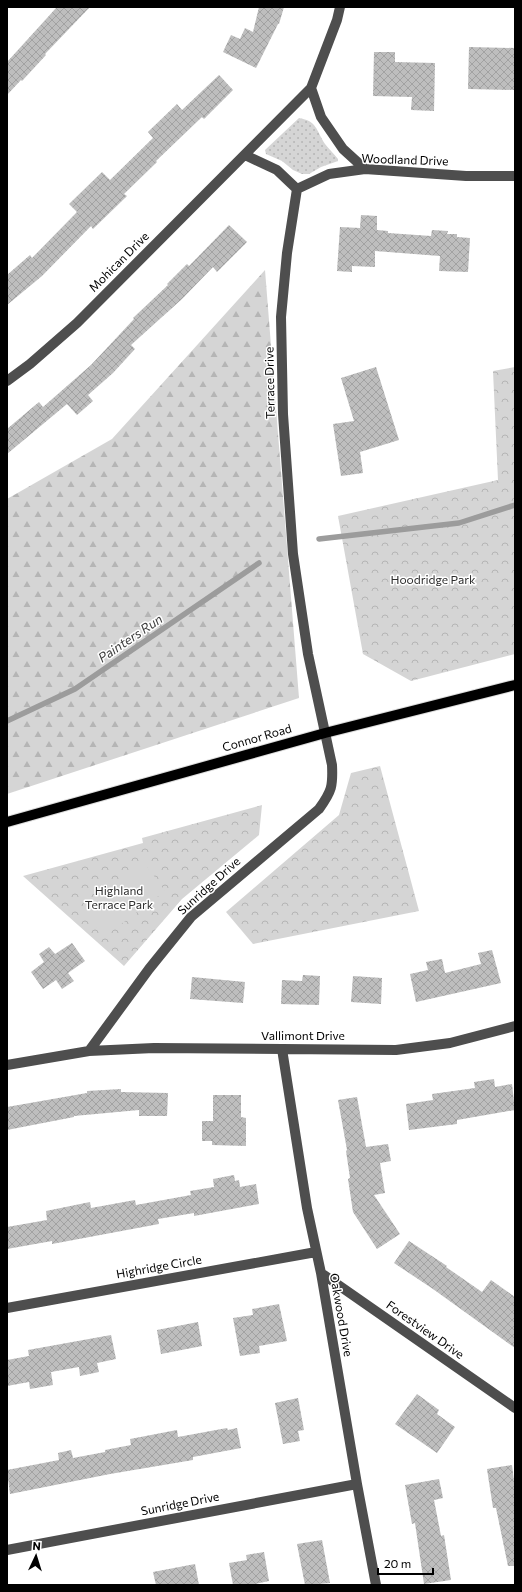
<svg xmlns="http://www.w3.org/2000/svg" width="522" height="1592" viewBox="0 0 522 1592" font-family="Commissioner,sans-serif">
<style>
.grass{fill:url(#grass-dots)}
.forest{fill:url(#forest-firs)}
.park{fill:url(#park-crowns)}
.pitch{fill:#d5d5d5}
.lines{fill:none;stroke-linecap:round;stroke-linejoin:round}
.stream{stroke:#9c9c9c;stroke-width:5.5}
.building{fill:url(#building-cross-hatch)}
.major-casing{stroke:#dbdbdb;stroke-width:12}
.minor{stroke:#4e4e4e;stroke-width:10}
.major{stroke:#000;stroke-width:10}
.labels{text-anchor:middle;stroke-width:3;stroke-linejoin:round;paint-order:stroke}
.street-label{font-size:12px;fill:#000;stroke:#fff}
.park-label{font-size:12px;fill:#2c2c2c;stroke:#fff}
.water-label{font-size:13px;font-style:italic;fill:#3d3d3d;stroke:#fff}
</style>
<defs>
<pattern id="grass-dots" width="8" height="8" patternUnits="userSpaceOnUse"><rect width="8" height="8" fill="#d5d5d5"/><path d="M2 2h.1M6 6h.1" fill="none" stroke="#b5b5b5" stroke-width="1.8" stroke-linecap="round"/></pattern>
<pattern id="forest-firs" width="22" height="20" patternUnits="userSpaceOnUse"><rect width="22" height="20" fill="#d5d5d5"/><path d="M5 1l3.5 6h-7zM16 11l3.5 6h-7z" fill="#b5b5b5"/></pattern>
<pattern id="park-crowns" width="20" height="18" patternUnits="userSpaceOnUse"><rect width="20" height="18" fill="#d5d5d5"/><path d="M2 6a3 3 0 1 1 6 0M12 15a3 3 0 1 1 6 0" fill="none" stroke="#b5b5b5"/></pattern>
<pattern id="building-cross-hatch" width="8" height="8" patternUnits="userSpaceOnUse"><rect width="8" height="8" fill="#bebebe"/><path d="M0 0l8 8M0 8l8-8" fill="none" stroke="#a2a2a2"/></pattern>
</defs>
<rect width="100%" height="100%" fill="#fff"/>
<!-- grass -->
<path class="grass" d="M299 118C317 121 316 130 325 144 329 149 334 154 338 159V161L321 167 309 174H302L293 170 282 161 266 154 265 150Z"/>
<!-- forest -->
<path class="forest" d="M265 270 299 698 7 794V499L112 439Z"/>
<!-- park -->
<path class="park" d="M515 367V654L411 681 363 654 338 516 498 480 493 371Z
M380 766 419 911 253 944 226 912 339 815 351 773Z
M262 805 259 835 182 899 124 966 23 876 143 843 142 838Z"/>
<!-- pitch -->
<path class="pitch" d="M143 861 165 891 104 937 81 908Z"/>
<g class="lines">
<!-- stream -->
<path class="stream" d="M319 539 459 523 515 505
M7 721 75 689 259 563"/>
</g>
<!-- building -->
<path class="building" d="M57 7H90L45 54 46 55 22 81 21 80 7 95V62Z
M259 7H284L279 24H278L256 68 223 52 231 35 240 39 245 28 253 32Z
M469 47 515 48V90L468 89Z
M374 52H395V62L435 63 434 111 411 110 412 97 373 96Z
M219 75 233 90 204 119 202 117 156 161 157 162 124 194 127 196 93 229 91 226 42 276 7 305V275L30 255 32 258 77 212 69 204 102 172 110 180 153 138 148 132 177 104 182 110Z
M361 215 377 216V230L388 231V233L431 236 432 230 448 231 447 234H457V237L470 238 468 272 439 271 440 256 375 251V267L352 266V272L337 271 340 227 360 228Z
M229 225 247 242 217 272 213 267 182 299 131 345 135 349 113 373 88 395 93 401 77 415 67 404 7 454V429L39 402 43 407 91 365 134 319 133 318 168 285 167 284 187 264 189 266Z
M376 367 399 440 360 452 363 473 341 476 333 424 354 421 341 378Z
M72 943 85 961 68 973 74 981 62 989 56 980 43 989 31 972 44 962 39 954 49 947 55 954Z
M492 950 501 983 416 1002 410 974 428 970 426 962 442 959 445 973 481 964 478 953Z
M303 975 320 976 319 1005 281 1004 282 980 302 981Z
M353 976 382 978 381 1004 351 1002Z
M192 977 245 982 243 1003 190 999Z
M494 1079 495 1087 512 1084 515 1110 457 1120V1124L409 1130 406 1104 433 1100 432 1094 475 1088 474 1082Z
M121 1089V1092L168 1093 167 1116H139V1110L74 1116V1117L7 1130V1107L87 1093V1091Z
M213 1095H241V1117L246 1118V1146L212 1145V1141H202V1121H213Z
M357 1097 366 1147 388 1144 391 1161 380 1163 385 1193 374 1195 400 1234 377 1249 353 1212 348 1179 350 1178 346 1151 347 1150 338 1100Z
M234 1175 235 1181 239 1180 240 1187 256 1184 259 1204 194 1216V1213L158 1219 159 1224 52 1244V1241L7 1249V1227L47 1220 46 1211 90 1202 91 1208 135 1200 136 1205 191 1195 190 1191 214 1187 213 1179Z
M409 1241 447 1266 446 1267 482 1292 491 1280 515 1297V1348L433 1289 394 1263Z
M279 1304 287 1341 259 1346 260 1353 240 1356 233 1318 253 1315 252 1309Z
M198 1322 202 1346 161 1354 157 1330Z
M111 1335 116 1359 97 1363 99 1372 80 1376 79 1367 51 1372 53 1385 30 1389 29 1382 7 1386V1360L29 1356 28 1350Z
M417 1394 439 1410 437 1414 455 1427 437 1453 395 1424Z
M298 1398 304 1430 298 1431 300 1441 283 1444 275 1403Z
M227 1428 228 1430 237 1428 241 1448 193 1457V1460L110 1474 10 1494 7 1470 59 1460 58 1453 71 1450 73 1458 105 1452V1450L131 1445 130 1439 177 1430 178 1437Z
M512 1465 515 1489V1566H508L496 1508H493L487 1469Z
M439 1479 443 1498 434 1500 441 1536 444 1535 451 1580 424 1584 415 1523 412 1524 405 1485Z
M322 1540 330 1583 305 1585 297 1544Z
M264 1552 269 1581 250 1585H233L229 1563 247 1560 246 1555Z
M195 1564 199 1585H156L153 1572Z"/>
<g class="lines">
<defs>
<path id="major" d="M7 822 325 733 515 685"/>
</defs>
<!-- major casing -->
<use href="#major" class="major-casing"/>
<!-- minor -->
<path class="minor" d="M311 88 321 117 343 149 365 169
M245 155 277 170 297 189
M297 189 329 174 365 169 466 176H515
M7 381 30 364 77 323 311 88 337 20 340 7
M282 1049 307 1208 321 1273 357 1484 376 1585
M89 1051 154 1048 396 1050 450 1043 515 1026
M7 1065 89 1051 149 969 191 917 319 809C332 791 333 786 332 765L308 654 293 554 283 414 281 317 287 253 297 189
M321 1273 515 1408
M7 1308 316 1252
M7 1550 357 1484"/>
<!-- major -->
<use href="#major" class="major"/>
</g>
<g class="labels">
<!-- street labels -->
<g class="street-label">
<text transform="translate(405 160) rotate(2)" y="4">Woodland Drive</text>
<text transform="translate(119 262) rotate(-45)" y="4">Mohican Drive</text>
<text transform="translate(270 383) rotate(-91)" y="4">Terrace Drive</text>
<text transform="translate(257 738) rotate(-16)" y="4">Connor Road</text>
<text transform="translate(209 886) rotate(-42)" y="4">Sunridge Drive</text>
<text x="303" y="1040">Vallimont Drive</text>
<text transform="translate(159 1267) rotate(-10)" y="4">Highridge Circle</text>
<text transform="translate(341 1315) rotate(80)" y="4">Oakwood Drive</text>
<text transform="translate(425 1330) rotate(35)" y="4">Forestview Drive</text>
<text transform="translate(180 1504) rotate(-11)" y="4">Sunridge Drive</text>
</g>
<!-- park labels -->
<g class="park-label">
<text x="433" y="584">Hoodridge Park</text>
<text x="119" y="895">Highland<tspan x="119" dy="14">Terrace Park</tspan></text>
</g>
<!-- water labels -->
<g class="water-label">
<text transform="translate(130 638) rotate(-34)" y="5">Painters Run</text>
</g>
</g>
<!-- border -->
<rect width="522" height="1592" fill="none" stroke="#000000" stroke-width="16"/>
<!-- north arrow -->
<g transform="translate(36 1556) rotate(4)" stroke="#ffffff" stroke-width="3" paint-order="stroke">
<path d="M0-3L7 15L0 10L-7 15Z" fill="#000000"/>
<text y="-6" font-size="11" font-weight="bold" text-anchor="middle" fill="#000000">N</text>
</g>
<!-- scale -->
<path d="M378 1568v6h55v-6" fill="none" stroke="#000000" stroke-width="2"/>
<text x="384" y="1568" font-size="12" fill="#000000" stroke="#ffffff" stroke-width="3" paint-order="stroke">20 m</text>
</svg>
